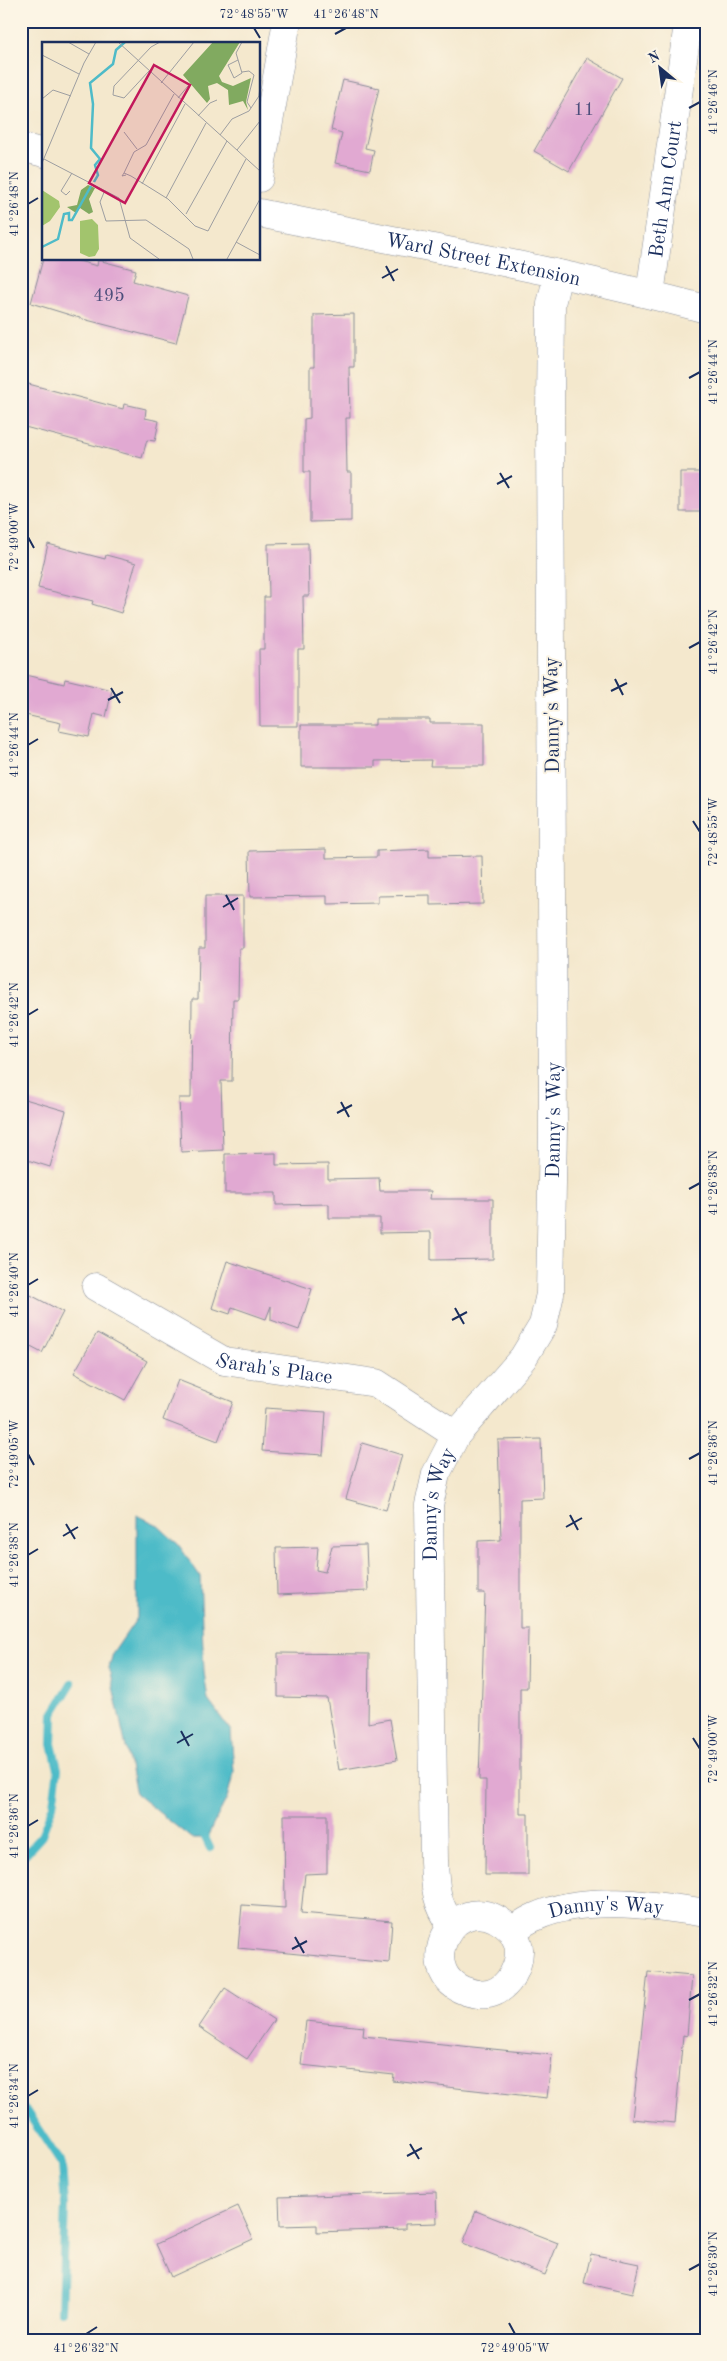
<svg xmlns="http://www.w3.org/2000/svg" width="727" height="2361" viewBox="0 0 727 2361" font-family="'Old Standard TT',serif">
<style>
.water{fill:#4ebbc8;stroke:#347593}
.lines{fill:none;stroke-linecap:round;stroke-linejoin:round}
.stream{stroke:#4ebbc8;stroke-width:8}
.building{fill:#e1a9d2}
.minor-casing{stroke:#888c96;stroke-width:29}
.minor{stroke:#fff;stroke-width:28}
.ticks{fill:none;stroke:#1b2f5e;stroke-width:2}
.labels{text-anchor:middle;stroke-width:4;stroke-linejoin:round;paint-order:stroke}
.number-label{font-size:18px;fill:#4c4e7b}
.street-label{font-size:20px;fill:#1b2f5e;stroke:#fcf5e5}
.inset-river{fill:none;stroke:#4ebbc8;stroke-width:2.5}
.inset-road{fill:none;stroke:#9d9ea1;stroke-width:1}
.view{fill:#c2185b;fill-opacity:0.15;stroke:#c2185b;stroke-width:2.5}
.inset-edge{fill:none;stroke:#1b2f5e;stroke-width:2.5}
.neatline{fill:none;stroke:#1b2f5e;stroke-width:2}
.ticks-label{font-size:12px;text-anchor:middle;fill:#1b2f5e}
</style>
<rect width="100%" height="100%" fill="#fcf5e5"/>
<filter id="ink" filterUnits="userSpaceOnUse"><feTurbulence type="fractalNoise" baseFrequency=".02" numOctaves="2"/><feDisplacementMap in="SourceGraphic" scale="10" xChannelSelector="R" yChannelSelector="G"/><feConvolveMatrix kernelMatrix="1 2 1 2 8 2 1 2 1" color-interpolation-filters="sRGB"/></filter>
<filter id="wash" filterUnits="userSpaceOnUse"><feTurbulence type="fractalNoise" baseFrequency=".0096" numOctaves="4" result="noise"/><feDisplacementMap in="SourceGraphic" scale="20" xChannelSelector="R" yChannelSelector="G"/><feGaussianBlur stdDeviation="1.12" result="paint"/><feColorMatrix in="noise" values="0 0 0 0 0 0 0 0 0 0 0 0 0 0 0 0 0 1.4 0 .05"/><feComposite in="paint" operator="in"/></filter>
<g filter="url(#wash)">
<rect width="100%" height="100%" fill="#f4e8cd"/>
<!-- water -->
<path class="water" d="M137 1515 156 1524 178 1544 200 1576 204 1672 208 1700 231 1731 234 1771 227 1798 208 1835 202 1838H191L136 1794 109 1668 113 1653 137 1618Z"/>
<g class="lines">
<!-- stream -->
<path class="stream" d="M200 1827 210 1848
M21 1859 41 1837 53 1805 58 1769 52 1744 53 1714 72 1683
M21 2103 62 2165 65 2205 61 2311"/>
</g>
<g id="blocks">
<!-- building -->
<path class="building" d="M587 58 622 78 569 171 534 151Z
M343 80 379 88 365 148 374 150 370 170 335 163 342 133 331 130Z
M43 259H71L97 266 98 260 136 270 133 281 188 296 176 343 83 319 31 303Z
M354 314V367H349L350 418H346L347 472H351V521L310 522V472H304V419L310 418V367H314V315Z
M21 382 123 409 124 404 146 409 145 418 159 421 155 441 147 440 142 458 21 426Z
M680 472H706V512H680Z
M308 543 309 596H303L304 649H298V726H260L259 649H264V597H269L268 544Z
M48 544 105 559 106 555 136 563 121 613 92 604 93 601 38 588Z
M21 674 64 684 65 679 112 690 106 717 94 714 89 737 59 731 61 723 21 714Z
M375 719H430V723H484V766H430L431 760 375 761V767H301V725H375Z
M326 849V858L377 857V851L429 849V857L482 856 483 904 430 905V895L378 896V903L327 904V896L250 897 249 851Z
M205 896H243V948H239L238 999H233L232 1081H221L223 1150 181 1152 179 1098H191L192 999H198L199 948H205Z
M25 1099 66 1111 50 1167 21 1158V1111Z
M276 1153V1165L328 1164V1179L379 1178 380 1191H431L430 1199H493V1259L431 1260V1232L380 1233V1218H329V1204L276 1205V1193H225V1154Z
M227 1261 312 1289 299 1330 271 1320V1306L266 1319 232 1307 230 1314 212 1308Z
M21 1290 63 1312 42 1353 21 1342Z
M97 1333 147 1361 125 1400 74 1373Z
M178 1380 233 1402 218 1441 163 1420Z
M265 1408 326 1412 323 1455 262 1451Z
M541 1439 543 1498 520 1499V1628H528L527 1688H520V1814H528V1875H485L486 1780H479L485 1593H478V1541L501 1540 498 1440Z
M362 1443 402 1455 386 1510 346 1499Z
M366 1545 368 1591 277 1595 276 1548 318 1547 316 1570 325 1572 332 1546Z
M278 1653 369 1654 368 1723 390 1719 397 1760 339 1770 327 1698 278 1697Z
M284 1815H327V1873L305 1874 301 1913 392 1921 389 1963 238 1948 242 1905 285 1908Z
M648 1972 692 1976 687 2036 683 2035 675 2123 632 2119Z
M225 1988 274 2020 247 2059 199 2027Z
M306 2021 364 2027 363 2036 552 2055 547 2098 393 2081 394 2075 301 2065Z
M436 2192 437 2223 405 2224V2229L317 2232V2225L280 2226 279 2197Z
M238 2206 253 2239 171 2277 156 2244Z
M476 2211 558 2243 545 2275 463 2243Z
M591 2254 639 2264 632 2294 584 2283Z"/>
</g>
</g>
<g filter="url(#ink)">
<use href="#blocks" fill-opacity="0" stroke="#888c96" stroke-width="1"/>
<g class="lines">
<defs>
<g id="minor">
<path d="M21 147 44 153"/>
<path d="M259 178 287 21"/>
<path id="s1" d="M259 213C408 244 559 270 706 309"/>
<path id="s2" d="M650 294 688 24"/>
<path id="s3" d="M96 1287 224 1361 376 1383 456 1435"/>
<path id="s4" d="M452 1925C436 1904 435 1887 434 1861L429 1505 436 1474 456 1435 523 1358 543 1325 550 1294 553 1128 550 416 551 304 558 274"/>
<path id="s5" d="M512 1931C515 1937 519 1943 519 1949 520 1971 503 1998 478 1994 402 1983 455 1873 512 1931 519 1926 527 1920 535 1917 585 1894 653 1905 706 1913"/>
</g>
</defs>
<!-- minor casing -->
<use href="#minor" class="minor-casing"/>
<!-- minor -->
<use href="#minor" class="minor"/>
</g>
</g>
<!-- ticks -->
<path class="ticks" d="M254 28 260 38M335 34 346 28M689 108 700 102M28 204 38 198M386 266 394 281M382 278 398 269M689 378 700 372M500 473 509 488M497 484 512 476M28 537 34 548M689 648 700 642M615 679 623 695M111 688 120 703M611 691 627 683M108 700 123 692M28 745 38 739M693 821 700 832M226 895 234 910M223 907 238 898M28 1015 38 1009M341 1102 349 1117M337 1113 352 1105M689 1189 700 1183M28 1285 38 1279M455 1308 464 1324M452 1320 467 1312M28 1454 34 1465M689 1459 700 1453M570 1515 578 1530M66 1524 75 1539M566 1527 582 1518M63 1536 78 1527M28 1555 38 1549M181 1731 189 1746M693 1738 700 1749M177 1743 193 1734M28 1826 38 1820M295 1937 304 1953M292 1949 307 1941M689 2000 700 1994M28 2096 38 2090M410 2144 419 2159M407 2156 422 2148M689 2270 700 2264M509 2323 515 2334M86 2334 97 2327"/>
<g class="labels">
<!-- number labels -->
<g class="number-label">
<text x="584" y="115">11</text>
<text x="109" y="301">495</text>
</g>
<!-- street labels -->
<g class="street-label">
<text dy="7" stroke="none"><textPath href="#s2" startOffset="106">Beth Ann Court</textPath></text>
<text dy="7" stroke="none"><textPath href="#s1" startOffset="229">Ward Street Extension</textPath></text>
<text transform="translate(551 715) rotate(-91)" y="7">Danny's Way</text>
<text dy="7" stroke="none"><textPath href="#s4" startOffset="846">Danny's Way</textPath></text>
<text dy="7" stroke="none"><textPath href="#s3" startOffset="199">Sarah's Place</textPath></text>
<text dy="7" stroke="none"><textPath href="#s4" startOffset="426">Danny's Way</textPath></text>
<text dy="7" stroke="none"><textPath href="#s5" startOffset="348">Danny's Way</textPath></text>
</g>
</g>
<!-- overview -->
<g transform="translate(42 42)">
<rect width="218" height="218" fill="#f4e8cd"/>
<path d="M0 148 17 159 18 165 8 179 0 184ZM50 177 56 183 57 207 53 214 47 215 38 211V179Z" fill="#a2c46d"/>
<path d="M171 0H198L177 34 180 40 191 44 209 36 204 60 206 68 201 59 187 63 186 48 175 41 166 44 168 57 165 61 141 33ZM46 143 53 146 47 157 51 170 47 172 38 166 34 171 25 165 35 163 39 148Z" fill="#81aa60"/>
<path class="inset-river" d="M52 140 56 133 53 123 58 117 49 106 51 62 48 41 71 22 74 8 83 0M0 205 16 197 22 172 27 171V178H30L49 144"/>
<path class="inset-road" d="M26 0 47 12M76 0 218 129M0 13 37 32M196 18 186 23 192 36 200 31 194 11 200 0M107 29 82 56 71 53 72 44 109 5 118 0M200 30 207 29 212 33 205 60 209 66M119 41 152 0M136 56 146 44M0 57 11 48 29 54M156 74 168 61 175 58M82 90 95 107M178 93 190 77 207 69 217 54 218 44M195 108 218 79M2 117 77 156 88 196 117 217M0 121 42 21 54 0M82 131 92 110 104 103 132 52M84 133 80 134 82 131 89 134 126 157 153 184 166 189M100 142 143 62M63 148 58 160 64 179 104 178 147 207 151 217M28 149 24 153 19 149 30 131M124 156 164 81M144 172 185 99M166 189 204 117M194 200 218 213M185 217 218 157"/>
<path class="view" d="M112 23 148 43 83 161 47 141Z"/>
<rect width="218" height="218" class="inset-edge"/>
</g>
<!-- margin -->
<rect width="727" height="2361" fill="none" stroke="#fcf5e5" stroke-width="55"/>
<!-- north arrow -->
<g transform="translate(660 68) rotate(331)" stroke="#fcf5e5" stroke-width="4" paint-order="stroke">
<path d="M0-4L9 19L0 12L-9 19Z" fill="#1b2f5e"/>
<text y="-8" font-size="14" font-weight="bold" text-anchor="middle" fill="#1b2f5e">N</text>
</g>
<rect x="28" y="28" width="672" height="2306" class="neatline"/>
<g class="ticks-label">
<text x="254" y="18">72°48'55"W</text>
<text x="346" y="18">41°26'48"N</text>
<text transform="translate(713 102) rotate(-90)" y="4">41°26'46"N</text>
<text transform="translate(14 204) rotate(-90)" y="4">41°26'48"N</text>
<text transform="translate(713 372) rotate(-90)" y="4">41°26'44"N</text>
<text transform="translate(14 537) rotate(-90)" y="4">72°49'00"W</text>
<text transform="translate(713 642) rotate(-90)" y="4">41°26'42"N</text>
<text transform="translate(14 745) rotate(-90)" y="4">41°26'44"N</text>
<text transform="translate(713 832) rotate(-90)" y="4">72°48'55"W</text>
<text transform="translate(14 1015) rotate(-90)" y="4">41°26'42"N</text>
<text transform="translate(713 1183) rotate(-90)" y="4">41°26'38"N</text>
<text transform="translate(14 1285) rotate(-90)" y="4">41°26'40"N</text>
<text transform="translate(713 1453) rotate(-90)" y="4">41°26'36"N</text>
<text transform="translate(14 1454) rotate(-90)" y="4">72°49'05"W</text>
<text transform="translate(14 1555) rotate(-90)" y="4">41°26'38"N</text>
<text transform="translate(713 1749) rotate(-90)" y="4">72°49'00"W</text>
<text transform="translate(14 1826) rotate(-90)" y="4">41°26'36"N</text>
<text transform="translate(713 1994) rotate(-90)" y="4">41°26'32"N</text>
<text transform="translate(14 2096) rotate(-90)" y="4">41°26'34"N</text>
<text transform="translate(713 2264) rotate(-90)" y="4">41°26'30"N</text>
<text x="86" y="2352">41°26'32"N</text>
<text x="515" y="2352">72°49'05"W</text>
</g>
</svg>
